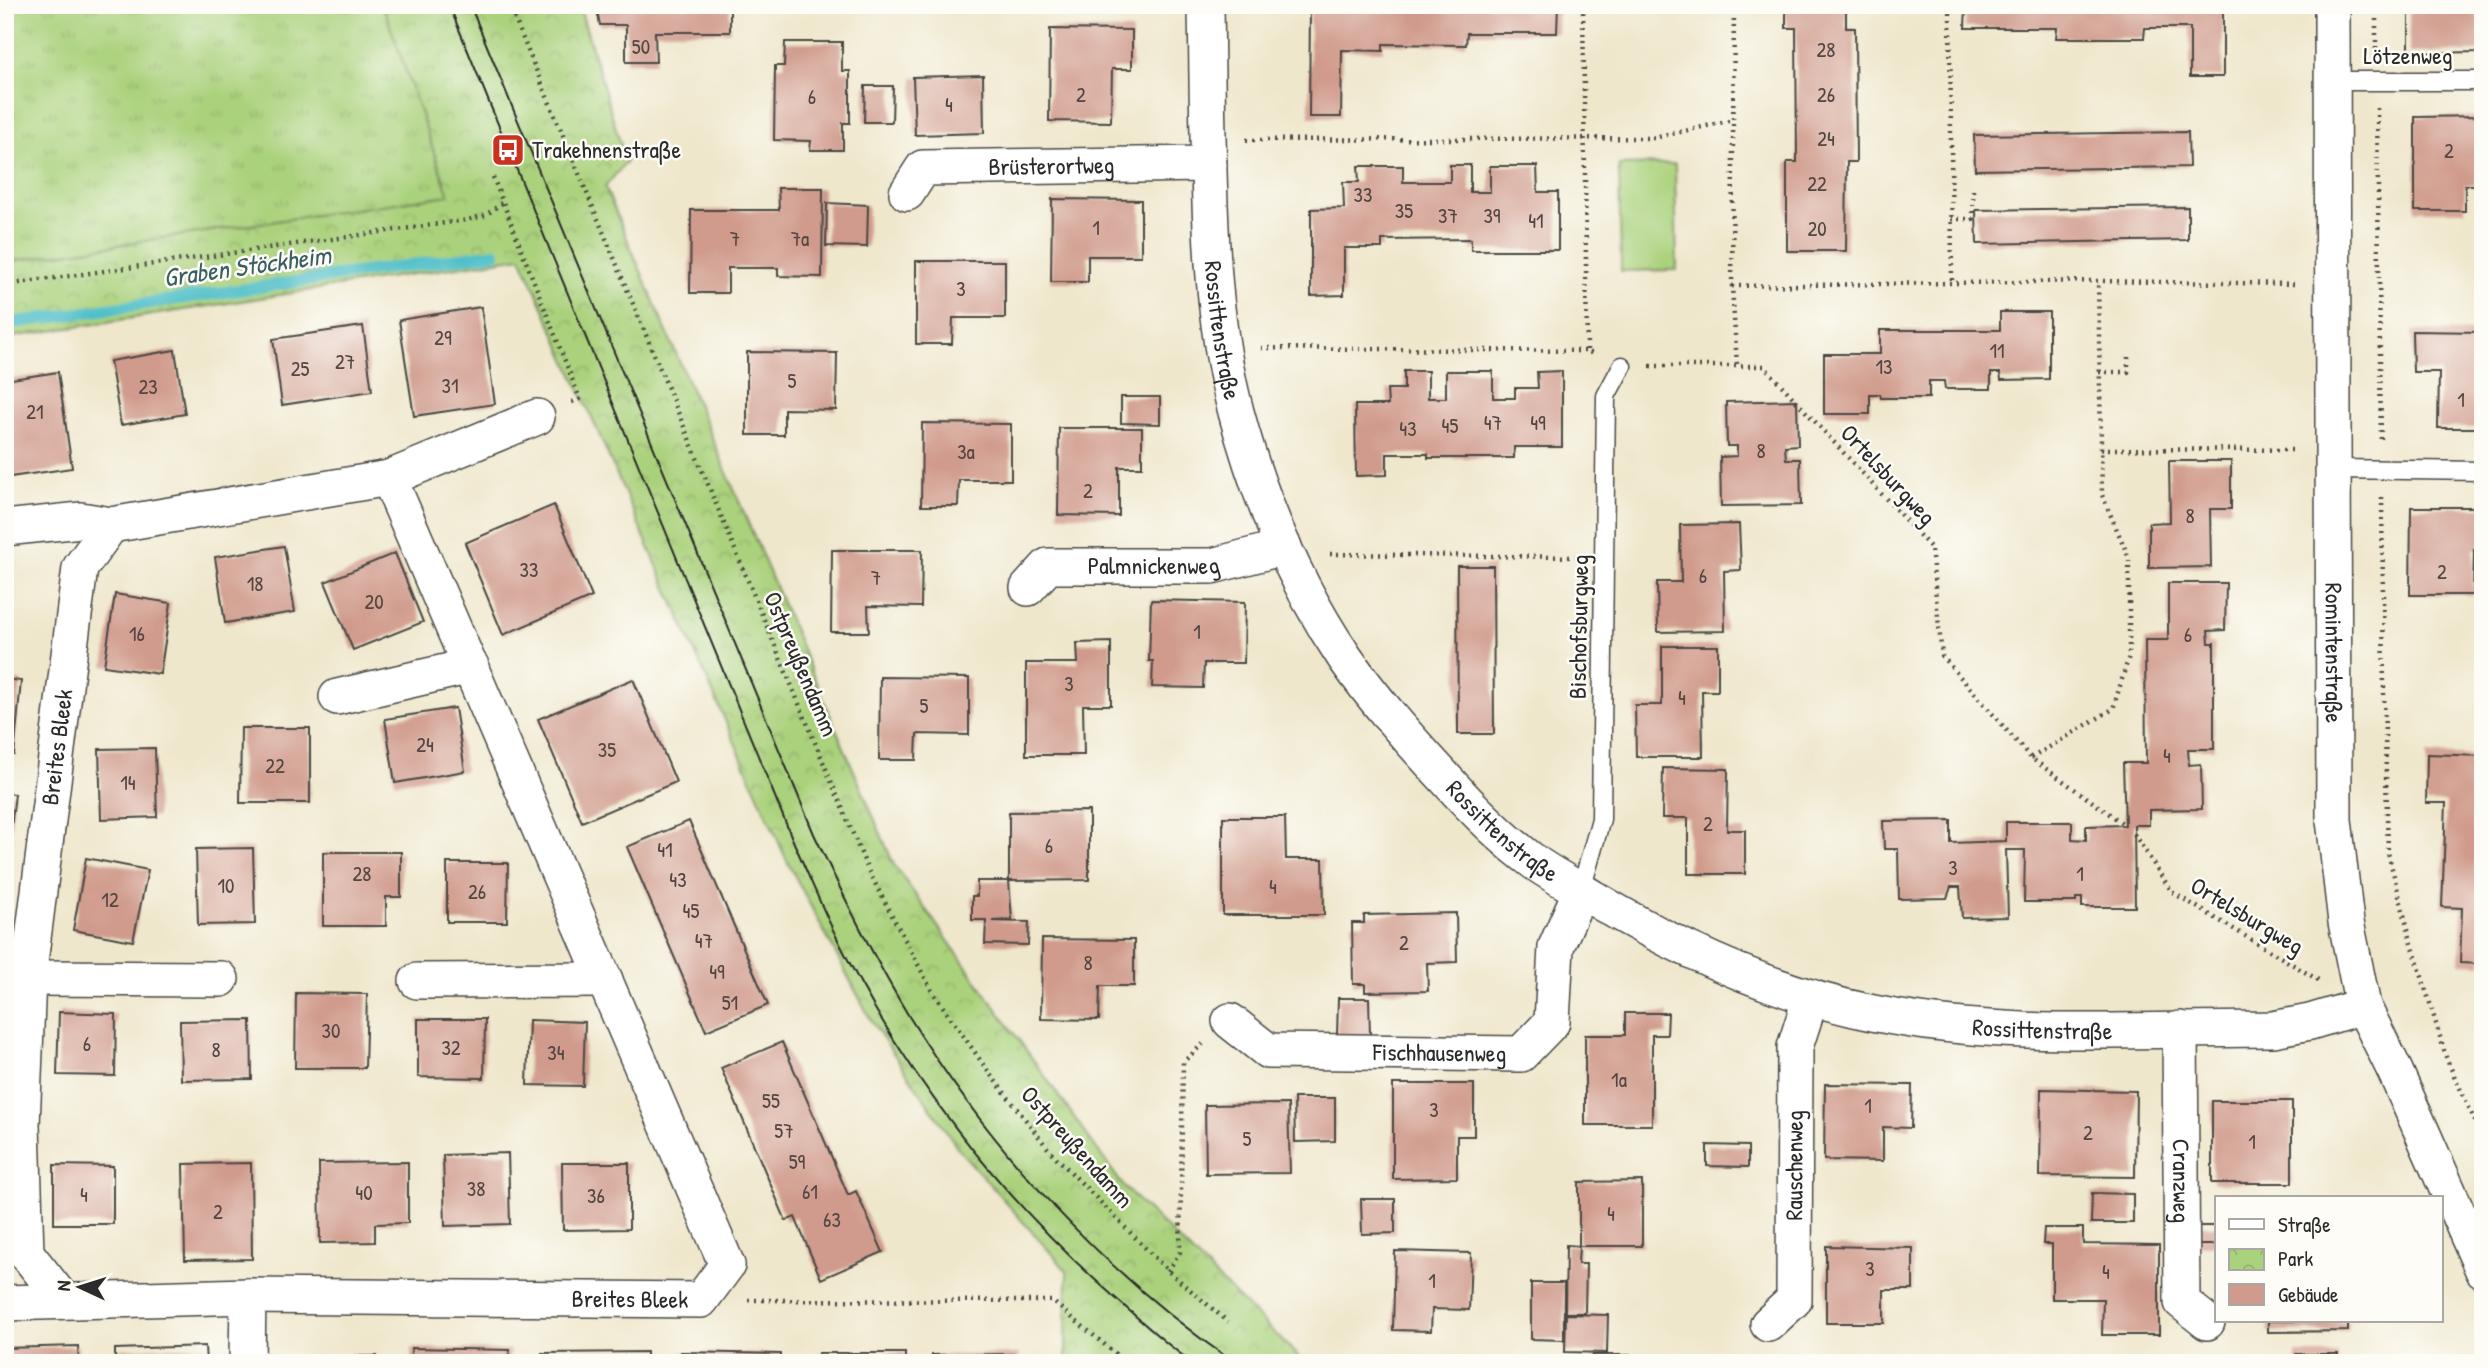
<svg xmlns="http://www.w3.org/2000/svg" width="2488" height="1368" viewBox="0 0 2488 1368" font-family="'Patrick Hand',sans-serif">
<style>
.grass{fill:url(#grass-tufts);stroke:#6a7e54;stroke-width:2}
.park{fill:url(#park-crowns);stroke:#6a7e54;stroke-width:2}
.garden{fill:#aad17c;stroke:#6a7e54;stroke-width:2}
.lines{fill:none;stroke-linecap:round;stroke-linejoin:round}
.stream{stroke:#52c0c9;stroke-width:12}
.building{fill:#d09b8c}
.service-casing{stroke:#484743;stroke-width:21}
.minor-casing{stroke:#484743;stroke-width:38}
.path{stroke:#484743;stroke-width:4.5;stroke-dasharray:2 5;stroke-linecap:butt}
.service{stroke:#fff;stroke-width:18}
.minor{stroke:#fff;stroke-width:35}
.tram{stroke:#2b2b2b;stroke-width:2}
.labels{text-anchor:middle;stroke-width:5;stroke-linejoin:round;paint-order:stroke}
.number-label{font-size:21px;fill:#544743}
.street-label{font-size:24px;fill:#2b2b2b;stroke:#fdfcf7}
.poi-label{font-size:24px;fill:#2b2b2b;stroke:#fdfcf7;text-anchor:start}
.water-label{font-size:26px;font-style:italic;fill:#395f62;stroke:#fdfcf7}
</style>
<defs>
<pattern id="grass-tufts" width="24" height="20" patternUnits="userSpaceOnUse" patternTransform="scale(1.75)"><rect width="24" height="20" fill="#aad17c"/><path d="M3 7l-1-3M5 7V3M7 7l1-3M15 17l-1-3M17 17v-4M19 17l1-3" fill="none" stroke="#92b46b"/></pattern>
<pattern id="park-crowns" width="20" height="18" patternUnits="userSpaceOnUse" patternTransform="scale(1.75)"><rect width="20" height="18" fill="#aad17c"/><path d="M2 6a3 3 0 1 1 6 0M12 15a3 3 0 1 1 6 0" fill="none" stroke="#92b46b"/></pattern>
</defs>
<rect width="100%" height="100%" fill="#fdfcf7"/>
<filter id="ink" filterUnits="userSpaceOnUse"><feTurbulence type="fractalNoise" baseFrequency=".0143" numOctaves="2"/><feDisplacementMap in="SourceGraphic" scale="14" xChannelSelector="R" yChannelSelector="G"/><feConvolveMatrix kernelMatrix="1 2 1 2 8 2 1 2 1" color-interpolation-filters="sRGB"/></filter>
<filter id="wash" filterUnits="userSpaceOnUse"><feTurbulence type="fractalNoise" baseFrequency=".00686" numOctaves="4" result="noise"/><feDisplacementMap in="SourceGraphic" scale="28" xChannelSelector="R" yChannelSelector="G"/><feGaussianBlur stdDeviation="1.57" result="paint"/><feColorMatrix in="noise" values="0 0 0 0 0 0 0 0 0 0 0 0 0 0 0 0 0 1.4 0 .05"/><feComposite in="paint" operator="in"/></filter>
<g filter="url(#wash)">
<rect width="100%" height="100%" fill="#efe7cc"/>
<!-- grass -->
<path class="grass" d="M5 5H383L449 195 5 262Z"/>
<!-- park -->
<path class="park" d="M383 5H579L626 162 605 187 894 865 1124 1187 1298 1356 1294 1363H1066L1067 1271 960 1151 872 1022 788 863 521 257 5 338V262L449 195Z"/>
<!-- garden -->
<path class="garden" d="M1675 164 1677 270 1621 271 1619 165Z"/>
<g class="lines">
<!-- stream -->
<path class="stream" d="M5 324 495 253"/>
</g>
<g id="blocks">
<!-- building -->
<path class="building" d="M596 5H730V32H655L656 62H626V25H600Z
M1342 5H1558L1557 33H1467L1466 45 1383 44V51L1342 50 1341 117H1309L1310 10 1342 11Z
M1786 5H1846V28H1855L1856 162H1847L1846 251H1787V162H1797L1796 28H1786Z
M1966 5H2223V77H2190V28H2145L2144 38H2056L2057 28H1965Z
M2409 5H2483V52L2409 53Z
M1050 29 1132 30V69H1112L1111 122 1049 121Z
M785 42H842V71H850V123H843V150H810L811 141 774 140 775 66H784Z
M983 75 984 133 915 135 913 77Z
M865 86H893L892 122H864Z
M2483 116V185H2465V211H2415V117Z
M2188 132 2189 167 1975 170 1974 135Z
M1450 165H1470V192H1490V166H1537L1538 192H1558V250H1471V239L1382 240V248H1344V295L1311 296V209L1344 208 1343 182H1359L1358 166H1403V182H1450Z
M778 188H823L822 277 778 276V268H728V293H690L691 210H779Z
M1052 199 1141 200V256H1088V282H1051Z
M827 203 868 205 867 247 826 246Z
M2188 207V240L1977 244 1976 210Z
M916 261H1005V318H953L952 344H916Z
M481 307 495 404 414 416 399 320Z
M2000 312H2049V379L2001 380 2000 373H1991V389H1945L1944 381H1929V398H1881L1880 394H1870V414H1824V354H1880V330H2000Z
M363 326 372 391 282 405 273 339Z
M2412 331 2483 332V428H2438L2439 372H2413Z
M175 350 185 414 121 425 110 361Z
M747 352 837 353 836 410 784 409V435H747Z
M1404 371H1428V398H1446V371H1493V398H1515V388H1538L1537 372 1562 371V447H1514V458H1428V454H1387V475L1356 476 1355 405H1388L1387 389H1404Z
M58 372 72 468 10 477 5 445V380Z
M1121 397H1160V424L1121 423Z
M1797 400 1798 445 1785 446 1786 459H1800L1801 505 1721 506 1720 457 1737 456V446H1727L1726 402Z
M922 423 1011 424V480H959L958 506H921Z
M1059 428H1142V467H1119V516L1058 515Z
M2169 461H2231V509H2210L2211 567 2149 568V523L2170 522Z
M554 505 592 597 503 635 465 543Z
M2411 507H2483V550H2474L2473 595H2410Z
M1739 524 1741 570 1724 571 1725 631 1658 632 1657 582H1681L1680 525Z
M284 546 295 612 225 623 215 557Z
M832 550H922L921 607 868 606 869 632H831Z
M395 553 423 622 353 650 325 582Z
M1457 566H1493L1494 734H1458Z
M2168 583H2226L2225 630 2208 631 2209 643H2214V749H2188L2189 765 2201 764 2202 809 2149 810V825H2134L2135 907H2082V898H2076V902H2024L2025 850H2006L2008 917 1962 918 1960 887H1951L1947 898 1899 899 1898 849H1884L1883 821 1951 820V843L2006 841V822H2072V839L2086 840V826L2125 825 2123 763H2146L2145 640H2168Z
M115 594 171 603 160 674 104 666Z
M1151 600 1245 602 1244 663H1204L1203 688 1152 687 1153 661H1149Z
M1111 642V705H1083L1084 755H1026V663H1078L1077 643Z
M1662 646H1718V691H1702L1703 757H1636L1635 705H1662Z
M880 677 969 678V735L917 734 916 760H879Z
M5 679 21 681 14 755 5 754Z
M633 679 676 782 582 822 538 719Z
M455 708 465 771 395 783 385 719Z
M241 728H310V803H240Z
M155 748 157 817 101 819 99 749Z
M2427 754 2483 756V964L2460 963 2462 908 2442 907 2446 803H2426Z
M1663 768 1728 769 1727 830H1745V874H1688V818H1662Z
M5 793 15 794 7 863H5Z
M1089 811V880L1009 881V812Z
M1223 817H1285L1286 859H1323L1324 915H1223Z
M689 821 768 1005 706 1031 627 847Z
M253 848 255 924 198 925 196 849Z
M323 852H401V897H386V926H323Z
M86 858 148 870 133 941 73 930Z
M447 863H508L507 922H447Z
M977 881H1009L1012 920 992 921 1029 922 1028 945 985 944 986 920H972V896H977Z
M1456 913 1457 962 1427 963 1428 991 1365 992V984H1353L1352 923H1364V915Z
M1042 939 1134 940V986H1100L1099 1020 1041 1019Z
M296 993 367 994 365 1068H295Z
M1338 998H1369L1370 1036H1337Z
M59 1012 116 1014 115 1076 57 1075Z
M1625 1013H1668L1667 1035H1652V1125H1585V1035H1625Z
M418 1019H485L484 1078 418 1077Z
M251 1020 252 1079 181 1080 180 1021Z
M529 1020 585 1022 583 1086 527 1085Z
M782 1042 848 1195 856 1191 883 1252 821 1279 795 1217 786 1221 721 1068Z
M1393 1084H1474V1136H1457V1178L1393 1179Z
M1825 1084 1912 1085 1911 1128 1883 1127V1161L1824 1160Z
M2041 1089 2136 1091 2135 1177 2040 1176Z
M1294 1098H1335V1141L1295 1142Z
M2212 1101H2292V1183H2212Z
M1288 1104 1290 1173 1206 1174 1205 1105Z
M1707 1145 1748 1146V1167L1707 1166Z
M508 1153 510 1224 445 1226 443 1155Z
M408 1162V1223L375 1224V1242L320 1243 319 1163Z
M251 1163 252 1259 185 1260 183 1164Z
M562 1163H629V1229L563 1230Z
M54 1165 113 1166V1224H54Z
M1642 1181V1246H1579V1182Z
M2092 1193 2133 1194V1223H2091Z
M1361 1199H1395V1233L1362 1234Z
M2198 1226H2217V1245H2198Z
M2044 1228H2083V1244L2159 1245V1335H2102L2103 1299H2052V1244H2043Z
M1566 1245 1579 1246 1578 1264H1586L1585 1313H1565Z
M1826 1246 1913 1248V1290H1884V1323H1826Z
M1395 1251 1471 1253 1469 1310 1432 1309 1431 1331 1393 1330Z
M1531 1283H1564V1340L1531 1339Z
M1566 1314 1608 1315 1607 1353 1565 1352Z
M2268 1321H2348V1331L2268 1332Z
M78 1346 79 1363H5V1348Z
M205 1346 206 1363H115V1349Z
M411 1348 510 1350 509 1363H411Z
M646 1352V1363H542V1353Z
M681 1352 781 1354V1363H681Z
M818 1353H905V1363H818Z
M1019 1354V1363H932V1355Z
M2296 1354H2338V1363H2296Z
M1593 1355H1663V1363H1593Z
M342 1356H377V1363H307V1357Z"/>
</g>
</g>
<g filter="url(#ink)">
<use href="#blocks" fill-opacity="0" stroke="#484743" stroke-width="2"/>
<g class="lines">
<defs>
<path id="service" d="M2333 81H2483
M2333 469 2483 471
M1581 890 1601 819 1606 396 1622 366"/>
<g id="minor">
<path id="s1" d="M1206 5C1207 60 1207 115 1209 171 1211 252 1215 333 1236 412 1259 498 1295 584 1345 658 1375 701 1410 740 1445 778 1472 808 1501 838 1534 862 1552 875 1574 886 1593 898 1680 950 1773 993 1873 1013 2004 1040 2140 1029 2273 1029L2310 1022 2363 1006"/>
<path id="s2" d="M2332 5 2334 820 2346 922 2363 1006 2395 1071 2483 1270"/>
<path id="s3" d="M907 193 923 168 1209 164"/>
<path d="M5 528 81 520 111 525 389 478 537 417"/>
<path id="s4" d="M1028 588 1048 566H1212L1284 547"/>
<path d="M337 697 471 666"/>
<path d="M28 978 221 979"/>
<path d="M417 981 605 980"/>
<path id="s5" d="M1230 1021 1268 1051 1521 1054 1552 1022 1556 947 1581 890"/>
<path id="s6" d="M2180 1029 2182 1302 2207 1322"/>
<path id="s7" d="M64 1301 26 1253 22 1125 28 978 80 568 111 525"/>
<path id="s8" d="M5 1303 248 1296 701 1300 727 1265 389 478"/>
<path id="s9" d="M1768 1324 1794 1300 1795 1047 1811 997"/>
<path d="M247 1363 248 1296"/>
</g>
</defs>
<!-- service casing -->
<use href="#service" class="service-casing"/>
<!-- minor casing -->
<use href="#minor" class="minor-casing"/>
<!-- path -->
<path class="path" d="M509 5 868 870 932 991 990 1074 1050 1151 1168 1271 1228 1322
M1583 5 1587 351
M1734 5 1732 286 1737 365
M1950 5 1952 282
M2376 5V54
M2377 108 2381 442
M1246 140 1654 138 1733 120
M493 177 580 399 570 403
M1951 219H1973V190
M5 285 467 220 486 215 503 202
M1732 286 2098 281 2297 284
M1261 348 1587 351 1595 355
M1650 366H1764L1931 548 1942 656 2031 758 2125 825
M2099 372H2128V352
M2101 449 2296 450
M2382 497 2384 695 2388 853 2410 937 2447 1060 2483 1138
M1330 554 1576 557
M2031 758 2113 709 2129 656V558L2102 495 2098 281
M2134 834 2172 892 2320 981
M1168 1271 1180 1252 1183 1062 1203 1044
M748 1300 1052 1301 1127 1363"/>
<!-- service -->
<use href="#service" class="service"/>
<!-- minor -->
<use href="#minor" class="minor"/>
<!-- tram -->
<path class="tram" d="M449 5 794 843C809 876 822 908 838 940 904 1074 1000 1196 1112 1295 1138 1318 1164 1343 1193 1363
M470 5 814 834C844 897 874 959 910 1018 993 1152 1105 1274 1235 1363"/>
</g>
</g>
<!-- icons -->
<defs>
<symbol id="bus-square" viewBox="-11 -11 22 22"><rect x="-9" y="-9" width="18" height="18" rx="4" fill="#c8321e" stroke="#fdfcf7"/><path d="M-5-6H5V4H4V6H2V4H-2V6H-4V4H-5ZM-3.5-4V0h7V-4ZM-3.5 1.2v1.5H-2V1.2ZM2 1.2v1.5H3.5V1.2Z" fill="#fff"/></symbol>
</defs>
<g fill-rule="evenodd">
<use href="#bus-square" x="489" y="131" width="38" height="38"/>
</g>
<g class="labels">
<!-- number labels -->
<g class="number-label">
<text x="641" y="54">50</text>
<text x="1826" y="57">28</text>
<text x="1081" y="102">2</text>
<text x="1826" y="102">26</text>
<text x="812" y="104">6</text>
<text x="949" y="112">4</text>
<text x="1826" y="146">24</text>
<text x="2449" y="158">2</text>
<text x="1817" y="191">22</text>
<text x="1363" y="202">33</text>
<text x="1404" y="218">35</text>
<text x="1448" y="223">37</text>
<text x="1492" y="223">39</text>
<text x="1536" y="228">41</text>
<text x="1096" y="235">1</text>
<text x="1817" y="236">20</text>
<text x="735" y="246">7</text>
<text x="800" y="246">7a</text>
<text x="961" y="296">3</text>
<text x="443" y="345">29</text>
<text x="1997" y="358">11</text>
<text x="345" y="369">27</text>
<text x="1884" y="374">13</text>
<text x="300" y="376">25</text>
<text x="792" y="388">5</text>
<text x="450" y="393">31</text>
<text x="148" y="394">23</text>
<text x="2461" y="407">1</text>
<text x="35" y="419">21</text>
<text x="1493" y="430">47</text>
<text x="1538" y="430">49</text>
<text x="1450" y="433">45</text>
<text x="1408" y="436">43</text>
<text x="1761" y="458">8</text>
<text x="966" y="459">3a</text>
<text x="1088" y="498">2</text>
<text x="2190" y="523">8</text>
<text x="529" y="577">33</text>
<text x="2442" y="579">2</text>
<text x="1703" y="583">6</text>
<text x="876" y="585">7</text>
<text x="255" y="591">18</text>
<text x="374" y="609">20</text>
<text x="1197" y="639">1</text>
<text x="137" y="641">16</text>
<text x="2188" y="642">6</text>
<text x="1069" y="691">3</text>
<text x="1682" y="705">4</text>
<text x="924" y="713">5</text>
<text x="425" y="752">24</text>
<text x="607" y="757">35</text>
<text x="2167" y="763">4</text>
<text x="275" y="773">22</text>
<text x="128" y="790">14</text>
<text x="1708" y="831">2</text>
<text x="1049" y="853">6</text>
<text x="665" y="857">41</text>
<text x="1953" y="875">3</text>
<text x="362" y="881">28</text>
<text x="2080" y="881">1</text>
<text x="678" y="887">43</text>
<text x="226" y="893">10</text>
<text x="1273" y="894">4</text>
<text x="477" y="899">26</text>
<text x="110" y="907">12</text>
<text x="691" y="918">45</text>
<text x="704" y="948">47</text>
<text x="1404" y="950">2</text>
<text x="1088" y="970">8</text>
<text x="717" y="979">49</text>
<text x="730" y="1010">51</text>
<text x="331" y="1038">30</text>
<text x="87" y="1051">6</text>
<text x="451" y="1055">32</text>
<text x="216" y="1057">8</text>
<text x="556" y="1060">34</text>
<text x="1619" y="1087">1a</text>
<text x="771" y="1108">55</text>
<text x="1868" y="1113">1</text>
<text x="1434" y="1117">3</text>
<text x="784" y="1138">57</text>
<text x="2088" y="1140">2</text>
<text x="1247" y="1146">5</text>
<text x="2252" y="1149">1</text>
<text x="797" y="1169">59</text>
<text x="476" y="1196">38</text>
<text x="810" y="1199">61</text>
<text x="364" y="1200">40</text>
<text x="84" y="1202">4</text>
<text x="596" y="1203">36</text>
<text x="218" y="1219">2</text>
<text x="1611" y="1221">4</text>
<text x="832" y="1227">63</text>
<text x="1870" y="1276">3</text>
<text x="2106" y="1279">4</text>
<text x="1432" y="1288">1</text>
</g>
<!-- street labels -->
<g class="street-label">
<text x="2408" y="64">Lötzenweg</text>
<text dy="8" stroke="none"><textPath href="#s3" startOffset="158">Brüsterortweg</textPath></text>
<text dy="8" stroke="none"><textPath href="#s1" startOffset="326">Rossittenstraße</textPath></text>
<text transform="translate(1888 475) rotate(47)" y="8">Ortelsburgweg</text>
<text dy="8" stroke="none"><textPath href="#s4" startOffset="135">Palmnickenweg</textPath></text>
<text transform="translate(1579 627) rotate(-89)" y="8">Bischofsburgweg</text>
<text dy="8" stroke="none"><textPath href="#s2" startOffset="648">Romintenstraße</textPath></text>
<text transform="translate(801 664) rotate(67)" y="8">Ostpreußendamm</text>
<text dy="8" stroke="none"><textPath href="#s7" startOffset="569">Breites Bleek</textPath></text>
<text dy="8" stroke="none"><textPath href="#s1" startOffset="914">Rossittenstraße</textPath></text>
<text transform="translate(2247 916) rotate(31)" y="8">Ortelsburgweg</text>
<text dy="8" stroke="none"><textPath href="#s1" startOffset="1502">Rossittenstraße</textPath></text>
<text dy="8" stroke="none"><textPath href="#s5" startOffset="220">Fischhausenweg</textPath></text>
<text transform="translate(1077 1147) rotate(48)" y="8">Ostpreußendamm</text>
<text dy="8" stroke="none"><textPath href="#s9" startOffset="170">Rauschenweg</textPath></text>
<text dy="8" stroke="none"><textPath href="#s6" startOffset="152">Cranzweg</textPath></text>
<text dy="8" stroke="none"><textPath href="#s8" startOffset="625">Breites Bleek</textPath></text>
</g>
<!-- poi labels -->
<g class="poi-label">
<text x="532" y="158">Trakehnenstraße</text>
</g>
<!-- water labels -->
<g class="water-label">
<text transform="translate(247 266) rotate(-8)" y="9">Graben Stöckheim</text>
</g>
</g>
<!-- margin -->
<rect width="2488" height="1368" fill="none" stroke="#fdfcf7" stroke-width="28"/>
<!-- legend -->
<rect x="2215" y="1196" width="228" height="126" fill="#fdfcf7" stroke="#a9a8a5" stroke-width="2"/>
<rect x="2229" y="1219" width="35" height="10" fill="#ffffff" stroke="#a9a8a5" stroke-width="2"/>
<text x="2278" y="1232" font-size="21" fill="#2b2b2b">Straße</text>
<rect x="2229" y="1249" width="35" height="21" fill="url(#park-crowns)" stroke="#a9a8a5" stroke-width="2"/>
<text x="2278" y="1266" font-size="21" fill="#2b2b2b">Park</text>
<rect x="2229" y="1284" width="35" height="21" fill="#d09b8c" stroke="#a9a8a5" stroke-width="2"/>
<text x="2278" y="1302" font-size="21" fill="#2b2b2b">Gebäude</text>
<!-- north arrow -->
<g transform="translate(80 1287) rotate(274)" stroke="#fdfcf7" stroke-width="5" paint-order="stroke">
<path d="M0-5L12 26L0 18L-12 26Z" fill="#2b2b2b"/>
<text y="-10" font-size="19" font-weight="bold" text-anchor="middle" fill="#2b2b2b">N</text>
</g>
</svg>
